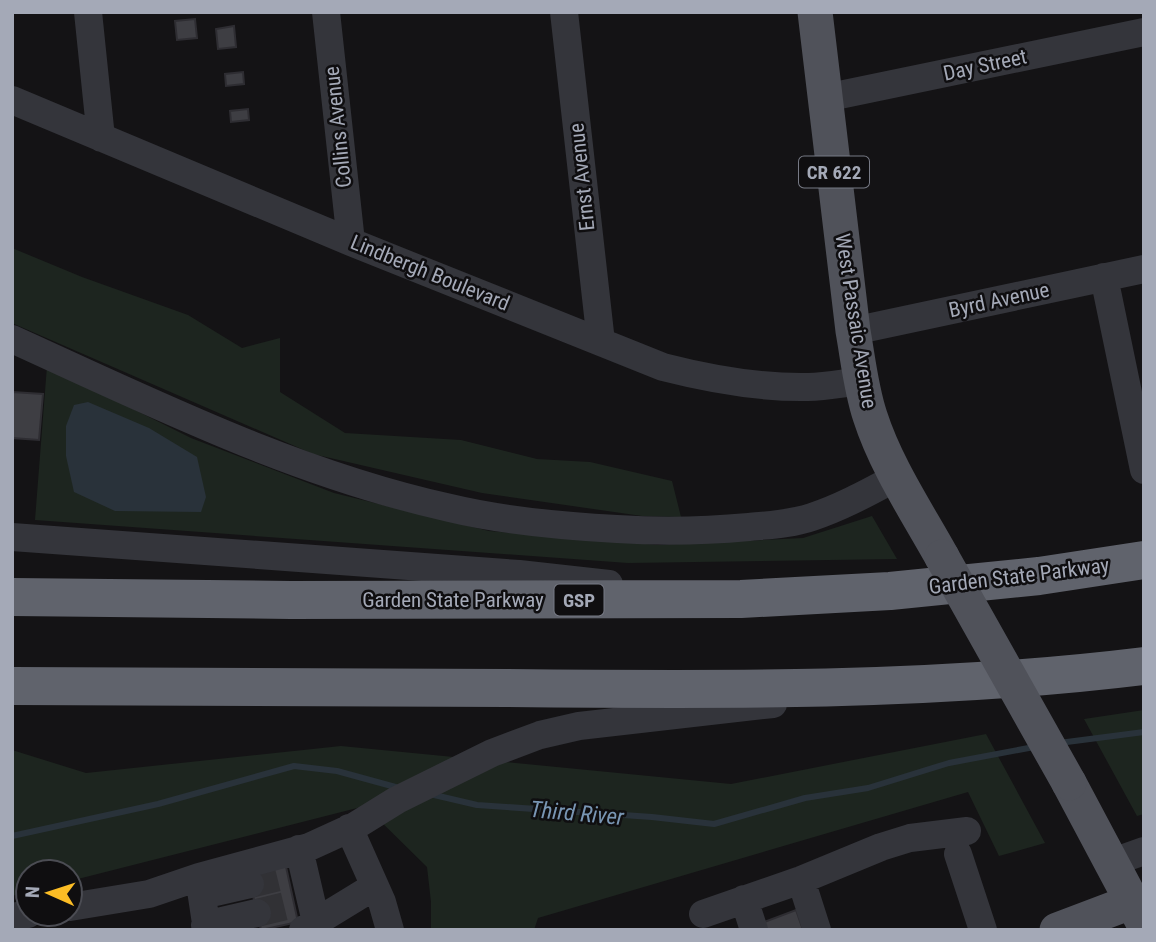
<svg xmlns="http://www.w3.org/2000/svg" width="1156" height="942" viewBox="0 0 1156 942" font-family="'Roboto Condensed',sans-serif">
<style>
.green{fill:#1d251f}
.water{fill:#29323a}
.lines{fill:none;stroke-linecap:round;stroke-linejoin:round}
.stream{stroke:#29323a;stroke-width:6}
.building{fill:#3e3e43;stroke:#2e2d32;stroke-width:2}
.minor-tunnel{stroke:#313135;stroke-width:28;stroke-dasharray:28 14;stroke-linecap:butt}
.minor{stroke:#34353b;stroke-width:28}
.major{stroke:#50525a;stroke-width:35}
.highway{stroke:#60636c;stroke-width:38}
.major-bridge{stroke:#50525a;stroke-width:35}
.labels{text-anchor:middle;stroke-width:5;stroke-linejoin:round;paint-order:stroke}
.shield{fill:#0f0e10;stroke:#777a85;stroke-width:2}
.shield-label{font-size:19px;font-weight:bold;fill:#a4a9b7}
.street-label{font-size:21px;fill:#a4a9b7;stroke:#0f0e10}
.water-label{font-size:23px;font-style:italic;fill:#7996b4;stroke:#0f0e10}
</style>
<rect width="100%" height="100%" fill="#141315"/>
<!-- green -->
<path class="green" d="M12 248 82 277 188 315 242 348 280 338V392L345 433 461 440 537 459 590 462 672 481 681 517 642 516 482 493 313 454 12 323Z
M47 366 191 438 334 493 489 531 658 545 803 538 872 516 897 559 628 563 35 520Z
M1144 710V814L1137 816 1084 719Z
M986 734 1045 843 999 856 968 792 538 918 534 930H431V902L427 867 365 806 70 881V872H28V892L12 896V750L86 773 341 746 731 784Z"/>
<!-- water -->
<path class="water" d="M88 402 149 428 197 457 206 497 201 512 115 511 74 492 66 456V426L74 405Z"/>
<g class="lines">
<!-- stream -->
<path class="stream" d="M1059 743 1144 732
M430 794 477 805 652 817 714 824 805 798 868 788 949 763 1034 747
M12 836 158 804 294 766 337 771 399 788"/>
</g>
<!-- building -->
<path class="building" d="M195 19 197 38 177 40 175 21Z
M234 26 236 47 218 49 216 29Z
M243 72 244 84 226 86 225 74Z
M248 109 249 120 231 122 230 111Z
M12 392 43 394 39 440 12 438Z
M285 862 298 922 261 930 247 870Z
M796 910 803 930H761L759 924Z"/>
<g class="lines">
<!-- minor-tunnel -->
<path class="minor-tunnel" d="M250 884 287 875
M257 913 294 904"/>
<!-- minor -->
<path class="minor" d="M88 12 101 138
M326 12 351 242
M564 12 601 342
M825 98 1144 32
M12 100 351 242 663 367C710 379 758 388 808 387 826 387 844 383 862 381
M1104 277 1144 470
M853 331 1144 269
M12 339C155 404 296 474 450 508 504 521 561 526 617 529 661 532 705 531 749 527 769 525 792 524 812 517 842 507 869 492 897 477
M12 537 519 574 609 584
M349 828 382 902 390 930
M299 849 316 922
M958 854 983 930
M1113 862 1144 851
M199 877 207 930
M801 880 817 930
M202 895 250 884
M744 899 754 930
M70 907 149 894 199 877 309 847 355 826 397 800 492 753 540 735 579 726 773 704
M703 914 801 880 881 847 910 838 967 831
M12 917 28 914
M205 925 257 913
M303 930 375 886"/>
<!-- major -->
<path class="major" d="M815 12 853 331C858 359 861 389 870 416 886 466 917 512 942 557
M1069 783 1144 924
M1057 930 1131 902"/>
<!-- highway -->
<path class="highway" d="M12 597 291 600 741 599 890 591 1039 576 1144 560
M12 686C177 686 342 686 507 688 720 690 932 692 1144 666"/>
<!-- major-bridge -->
<path class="major-bridge" d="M942 557 1069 783"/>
</g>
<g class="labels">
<!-- shield labels -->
<g class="shield">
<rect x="799" y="156.5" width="70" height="31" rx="5"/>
<rect x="554.5" y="584.5" width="49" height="31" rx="5"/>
</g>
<g class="shield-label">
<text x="834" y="179">CR 622</text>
<text x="579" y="607">GSP</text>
</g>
<!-- street labels -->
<g class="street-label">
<text transform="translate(985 65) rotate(-12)" y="7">Day Street</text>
<text transform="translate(338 127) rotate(-96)" y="7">Collins Avenue</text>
<text transform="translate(582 177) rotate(-96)" y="7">Ernst Avenue</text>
<text transform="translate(430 273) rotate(22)" y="7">Lindbergh Boulevard</text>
<text transform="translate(999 300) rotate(-12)" y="7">Byrd Avenue</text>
<text transform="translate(856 321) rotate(81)" y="7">West Passaic Avenue</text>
<text transform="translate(1019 576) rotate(-7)" y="7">Garden State Parkway</text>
<text x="453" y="607">Garden State Parkway</text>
</g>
<!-- water labels -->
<g class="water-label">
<text transform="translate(577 813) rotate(5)" y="8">Third River</text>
</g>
</g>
<!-- border -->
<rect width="1156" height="942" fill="none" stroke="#a4a9b7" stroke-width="28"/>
<!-- north arrow -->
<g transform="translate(49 893) rotate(273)"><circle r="33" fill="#0f0e10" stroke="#4b4c53" stroke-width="2"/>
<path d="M0-5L12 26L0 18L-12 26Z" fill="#fcbd25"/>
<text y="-10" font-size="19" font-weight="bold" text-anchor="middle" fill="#a4a9b7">N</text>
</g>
</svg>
